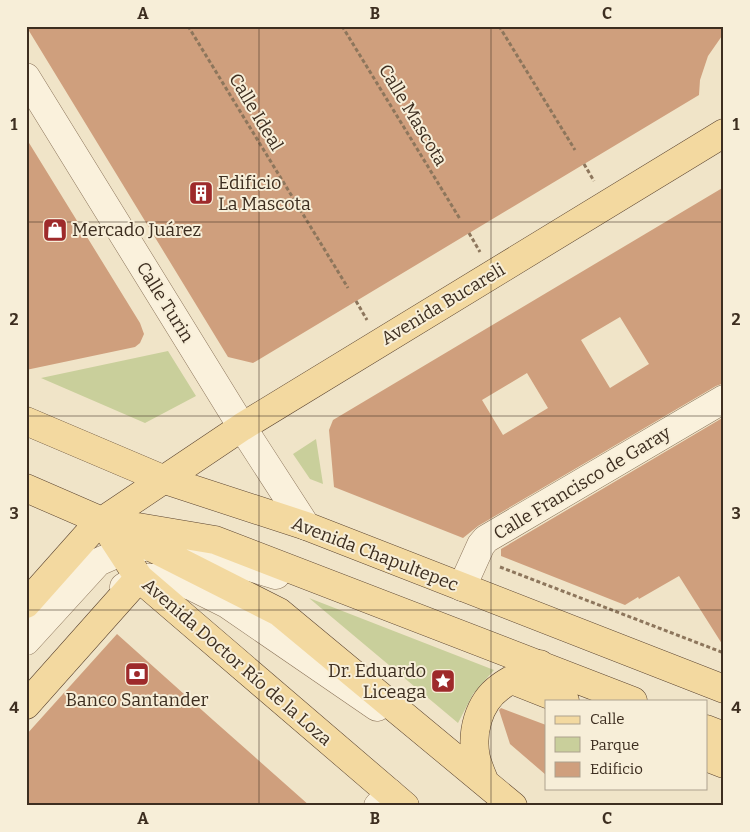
<svg xmlns="http://www.w3.org/2000/svg" width="750" height="832" viewBox="0 0 750 832" font-family="Bitter,serif">
<style>
.green{fill:#c9cf9b}
.building{fill:#cf9f7d;fill-rule:evenodd}
.lines{fill:none;stroke-linecap:round;stroke-linejoin:round}
.minor-casing{stroke:#8d765c;stroke-width:29}
.major-casing{stroke:#5b4430;stroke-width:29}
.path{stroke:#8d765c;stroke-width:3;stroke-dasharray:4 2.5;stroke-linecap:butt}
.minor{stroke:#faf1dc;stroke-width:28}
.major{stroke:#f3d9a0;stroke-width:28}
.grid{fill:none;stroke:#3d2e20;stroke-width:1;stroke-opacity:0.55}
.labels{text-anchor:middle;stroke-width:4;stroke-linejoin:round;paint-order:stroke}
.street-label{font-size:18px;fill:#3d2e20;stroke:#f7eed8}
.poi-label{font-size:18px;fill:#3d2e20;stroke:#f7eed8;text-anchor:start}
.neatline{fill:none;stroke:#3d2e20;stroke-width:2}
.grid-label{font-size:16px;text-anchor:middle;font-weight:bold;fill:#3d2e20}
</style>
<rect width="100%" height="100%" fill="#f0e4c8"/>
<!-- green -->
<path class="green" d="M168 351 196 396 145 423 41 378Z
M316 439 323 484 310 479 293 454Z
M309 598 494 670 473 694 458 723Z"/>
<!-- building -->
<path class="building" d="M26 26H724V33L708 56 700 80 699 95 253 363 228 357Z
M26 138 140 323 144 334 140 343 135 347 26 370Z
M724 187V383L716 386 478 526 463 538 334 487 329 430 333 420ZM620 317 649 364 610 388 581 340ZM527 373 548 408 503 435 482 400Z
M724 417V647L679 576 639 599 638 597 625 605 501 556V549Z
M117 634 213 720 310 806H26V735Z
M501 708 546 725V775L510 744 499 710Z"/>
<g class="lines">
<defs>
<path id="minor" d="M26 77 242 427 306 526
M124 587 139 578H160L191 586 227 604 377 707
M462 587 481 545 486 539 724 399
M26 641 98 562 121 552 148 546 187 548 276 575
M378 806 390 793"/>
<path id="major" d="M26 421 165 480 306 526 724 689
M26 488 102 521 215 540 633 701
M103 523 139 578 405 806
M123 533 279 612 513 806
M26 604 90 532 102 521 242 427 724 133
M512 680 565 701
M26 705 139 578
M706 729 724 736
M706 757 724 764
M484 780C481 773 478 765 476 758 471 733 478 703 500 687 512 678 527 672 540 664"/>
</defs>
<!-- minor casing -->
<use href="#minor" class="minor-casing"/>
<!-- major casing -->
<use href="#major" class="major-casing"/>
<!-- path -->
<path class="path" d="M188 26 348 288
M342 26 460 219
M499 26 575 150
M584 164 594 181
M469 233 480 252
M356 301 367 320
M500 567 724 653"/>
<!-- minor -->
<use href="#minor" class="minor"/>
<!-- major -->
<use href="#major" class="major"/>
</g>
<!-- grid -->
<path class="grid" d="M259 26V806M491 26V806M26 222H724M26 416H724M26 610H724"/>
<!-- icons -->
<defs>
<symbol id="building-square" viewBox="-11 -11 22 22"><rect x="-9" y="-9" width="18" height="18" rx="4" fill="#9e2a2b" stroke="#f7eed8"/><path d="M-4-6H4V6H1V3H-1V6H-4ZM-2.5-4.3h1.7v1.8h-1.7ZM.8-4.3h1.7v1.8H.8ZM-2.5-1h1.7V.8h-1.7ZM.8-1h1.7V.8H.8Z" fill="#fff"/></symbol>
<symbol id="shop-square" viewBox="-11 -11 22 22"><rect x="-9" y="-9" width="18" height="18" rx="4" fill="#9e2a2b" stroke="#f7eed8"/><path d="M-5-2.5h2.3a2.7 3.5 0 0 1 5.4 0H5L5.5 6h-11ZM-1.5-2.5h3a1.5 2.3 0 0 0-3 0Z" fill="#fff"/></symbol>
<symbol id="bank-square" viewBox="-11 -11 22 22"><rect x="-9" y="-9" width="18" height="18" rx="4" fill="#9e2a2b" stroke="#f7eed8"/><path d="M-6-4H6V4H-6ZM0-2.3a2.3 2.3 0 1 0 0 4.6a2.3 2.3 0 1 0 0-4.6Z" fill="#fff"/></symbol>
<symbol id="sight-square" viewBox="-11 -11 22 22"><rect x="-9" y="-9" width="18" height="18" rx="4" fill="#9e2a2b" stroke="#f7eed8"/><path d="M0-6L1.8-2.2L6-1.7L2.9 1.2L3.7 5.4L0 3.3L-3.7 5.4L-2.9 1.2L-6-1.7L-1.8-2.2Z" fill="#fff"/></symbol>
</defs>
<g fill-rule="evenodd">
<use href="#building-square" x="187" y="179" width="28" height="28"/>
<use href="#shop-square" x="41" y="216" width="28" height="28"/>
<use href="#bank-square" x="123" y="660" width="28" height="28"/>
<use href="#sight-square" x="429" y="667" width="28" height="28"/>
</g>
<g class="labels">
<!-- street labels -->
<g class="street-label">
<text transform="translate(256 112) rotate(59)" y="6">Calle Ideal</text>
<text transform="translate(413 115) rotate(59)" y="6">Calle Mascota</text>
<text transform="translate(165 302) rotate(58)" y="6">Calle Turin</text>
<text transform="translate(443 304) rotate(-31)" y="6">Avenida Bucareli</text>
<text transform="translate(582 483) rotate(-31)" y="6">Calle Francisco de Garay</text>
<text transform="translate(375 554) rotate(21)" y="6">Avenida Chapultepec</text>
<text transform="translate(237 662) rotate(41)" y="6">Avenida Doctor Río de la Loza</text>
</g>
<!-- poi labels -->
<g class="poi-label">
<text x="218" y="189">Edificio<tspan x="218" dy="21">La Mascota</tspan></text>
<text x="72" y="236">Mercado Juárez</text>
<text x="426" y="677" text-anchor="end">Dr. Eduardo<tspan x="426" dy="21">Liceaga</tspan></text>
<text x="137" y="706" text-anchor="middle">Banco Santander</text>
</g>
</g>
<!-- border -->
<rect width="750" height="832" fill="none" stroke="#f7eed8" stroke-width="55"/>
<!-- legend -->
<rect x="545" y="700" width="162" height="90" fill="#f7eed8" stroke="#ada18e"/>
<rect x="555" y="716" width="25" height="8" fill="#f3d9a0" stroke="#ada18e"/>
<text x="590" y="724" font-size="15" fill="#3d2e20">Calle</text>
<rect x="555" y="737" width="25" height="15" fill="#c9cf9b" stroke="#ada18e"/>
<text x="590" y="750" font-size="15" fill="#3d2e20">Parque</text>
<rect x="555" y="762" width="25" height="15" fill="#cf9f7d" stroke="#ada18e"/>
<text x="590" y="774" font-size="15" fill="#3d2e20">Edificio</text>
<rect x="28" y="28" width="694" height="776" class="neatline"/>
<g class="grid-label">
<text x="143" y="19">A</text>
<text x="375" y="19">B</text>
<text x="607" y="19">C</text>
<text x="14" y="130">1</text>
<text x="736" y="130">1</text>
<text x="14" y="325">2</text>
<text x="736" y="325">2</text>
<text x="14" y="519">3</text>
<text x="736" y="519">3</text>
<text x="14" y="713">4</text>
<text x="736" y="713">4</text>
<text x="143" y="824">A</text>
<text x="375" y="824">B</text>
<text x="607" y="824">C</text>
</g>
</svg>
